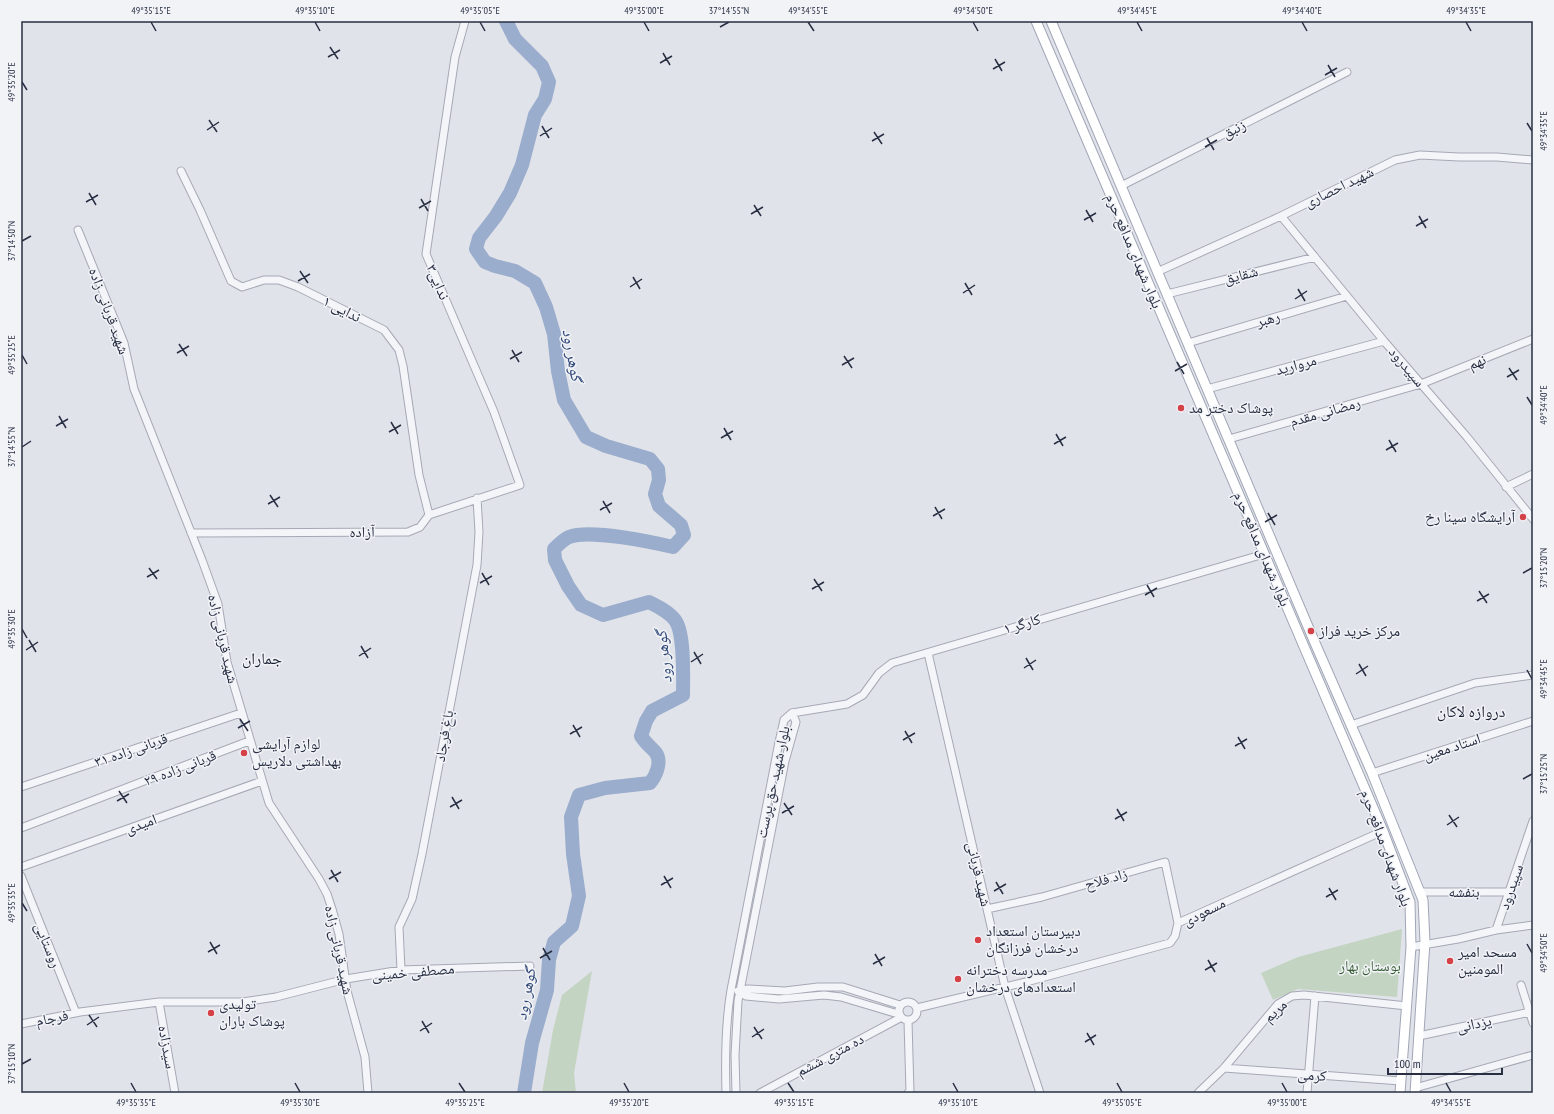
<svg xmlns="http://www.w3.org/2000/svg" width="1554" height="1114" viewBox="0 0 1554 1114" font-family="'PT Sans Narrow','Noto Naskh Arabic',sans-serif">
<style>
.green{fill:#c4d4c2}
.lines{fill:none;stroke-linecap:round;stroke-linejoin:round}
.river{stroke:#9aadcc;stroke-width:14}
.minor-casing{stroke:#a6a9b5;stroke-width:9}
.major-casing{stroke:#a0a6b6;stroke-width:11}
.minor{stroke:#f4f5f8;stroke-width:7}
.major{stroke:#fff;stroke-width:9}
.ticks{fill:none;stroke:#282f43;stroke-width:1.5}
.poi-dot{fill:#d44147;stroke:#f1f3f7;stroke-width:1.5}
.labels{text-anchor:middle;stroke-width:3;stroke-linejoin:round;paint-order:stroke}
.street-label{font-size:15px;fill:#282f43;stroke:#f1f3f7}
.poi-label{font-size:15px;fill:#282f43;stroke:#f1f3f7;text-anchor:start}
.park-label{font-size:15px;fill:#385f35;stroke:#f1f3f7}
.water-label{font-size:16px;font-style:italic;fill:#314978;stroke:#f1f3f7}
.neighbourhood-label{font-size:16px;fill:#1b2033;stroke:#f1f3f7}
.neatline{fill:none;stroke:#282f43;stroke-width:1.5}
.ticks-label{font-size:10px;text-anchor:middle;fill:#282f43}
</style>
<rect width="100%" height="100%" fill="#e1e3ea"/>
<!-- green -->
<path class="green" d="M1402 929 1397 997 1298 989 1273 1000 1261 973 1298 957Z
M592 971 574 1073 576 1093H542L553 1030 562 995Z"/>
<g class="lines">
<!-- river -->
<path class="river" d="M506 21 515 39 542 66 549 82 545 99 535 115 522 165 510 193 496 216 479 238 476 249 485 262 495 266 515 271 535 283 546 307 554 334 558 371 564 400 586 437 606 446 650 459 658 469 659 480 655 494 659 506 681 525 684 535 673 547C651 542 589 529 569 537 564 539 558 545 554 549L555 560 568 586 581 605 603 615 649 602C659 607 669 612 675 620 685 633 683 679 683 695L652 711 646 721 641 736C646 744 651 747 656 753 662 762 656 776 650 783L605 788 579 795 571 817 573 854 579 896 572 926 554 942 549 960 547 990 532 1043 524 1093"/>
<defs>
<path id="minor" d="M181 171 200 210 231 281 242 287 264 280H279L298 287 384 330 399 350 403 366 419 475 429 515
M1121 186 1347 72
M1281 216 1384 341 1467 437 1533 519
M78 230 124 343 134 389 202 560 218 604 227 662 269 803 319 879 327 894 332 909 339 934 347 991 365 1057 368 1093
M1157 272 1281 216 1395 160 1420 155 1459 157H1497L1533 160
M1167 294 1315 257
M1188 343 1347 296
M1207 389 1384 341
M1229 439 1421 384 1533 339
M1506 487 1533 474
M191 533 408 532 420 527 429 515 520 485 494 412 426 254 455 57 465 21
M928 653 1005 987 1040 1093
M792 713 847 704 863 695 879 673 892 663 1264 554
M1351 725 1475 683 1533 675
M1372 773 1533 721
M21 787 241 713
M21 828 249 741
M21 867 262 781
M21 876 76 1013
M1420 892H1508
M987 909 1042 897 1165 862 1178 923
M1496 930 1533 821
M1411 947 1458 939 1496 930 1533 925
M401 970 399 927 412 899 422 854 477 565 479 532 477 498
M1521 985 1533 1023
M738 991 748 989 785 991 818 987H843L900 1005
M740 991 746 996 779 999 824 995 841 997 898 1014
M899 1011a9 9 0 1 1 18 0a9 9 0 1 1-18 0Z
M159 1002 175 1093
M917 1008 1026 982 1170 943 1175 936 1178 923 1383 831
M21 1024 80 1012 159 1002H242L276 997 346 979 401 970 530 966
M1419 1036 1530 1012
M1224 1068 1401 1081
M1415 1088 1533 1055
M726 1093C725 1058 725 1024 731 990L779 742 784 720 792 713
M736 1093 735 1055 738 1001 785 761 796 722 792 713
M760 1093 900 1018
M908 1093 910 1092 908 1021
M1198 1093 1224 1068 1278 1004 1292 996 1304 995 1407 1006
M1307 1093 1315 996"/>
<path id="major" d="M1036 21 1383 831 1410 902 1411 947 1400 1093
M1051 21 1315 643 1372 773 1423 900 1425 942 1415 1093"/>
</defs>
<!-- minor casing -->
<use href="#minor" class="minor-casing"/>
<!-- major casing -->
<use href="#major" class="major-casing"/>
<!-- minor -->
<use href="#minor" class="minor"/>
<!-- major -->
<use href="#major" class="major"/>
</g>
<!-- ticks -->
<path class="ticks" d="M151 22 156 31M315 22 320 31M480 22 485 31M644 22 649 31M808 22 814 31M973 22 978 31M1137 22 1142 31M1302 22 1307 31M1466 22 1471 31M720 27 729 22M330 47 338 59M663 53 670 65M328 57 340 50M995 59 1002 71M660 63 672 56M1328 65 1335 77M993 69 1005 62M1325 75 1337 68M22 82 27 90M209 120 217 132M1527 123 1532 131M542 126 549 138M207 130 219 122M874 132 882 144M540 136 552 128M1207 138 1214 150M872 141 884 134M1205 147 1217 140M89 193 96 205M421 199 428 211M86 202 98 195M754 205 761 216M419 208 431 201M1086 210 1093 222M751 214 763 207M1419 216 1426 228M1084 220 1096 213M1416 226 1428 219M22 241 31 236M300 271 308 283M633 277 640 289M298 281 310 274M965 283 972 295M630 287 642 279M1298 289 1305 301M963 293 975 285M1295 299 1307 291M179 344 187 356M512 350 519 362M177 353 189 346M22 355 27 364M844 356 852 368M510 359 522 352M1177 362 1184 374M842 365 854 358M1509 368 1517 380M1175 371 1187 364M1507 377 1519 370M1527 397 1532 405M59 416 66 428M391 422 398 434M56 426 68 419M724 428 731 440M389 432 401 425M1056 434 1063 446M721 438 733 431M1389 440 1396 452M1054 444 1066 437M22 447 31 441M1386 450 1398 443M270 495 278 507M603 501 610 513M268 504 280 497M935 507 942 519M600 510 612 503M1268 513 1275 525M933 516 945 509M1265 522 1277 515M149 568 157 579M482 573 489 585M1523 573 1532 568M147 577 159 570M814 579 822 591M480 583 492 576M1147 585 1154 597M812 589 824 582M1479 591 1487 603M1145 595 1157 588M1477 601 1489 594M22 629 27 638M29 640 36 652M361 646 368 658M26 650 38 642M694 652 701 664M359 656 371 648M1026 658 1033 670M691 662 703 654M1359 664 1366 676M1024 668 1036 660M1527 670 1532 679M1356 674 1368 666M240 719 248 731M573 725 580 737M238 728 250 721M905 731 912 743M570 734 582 727M1238 737 1245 749M903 740 915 733M1235 746 1247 739M1523 779 1532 774M119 791 127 803M452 797 459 809M117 801 129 794M784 803 792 815M450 807 462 800M1117 809 1124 821M782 813 794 806M1449 815 1457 827M1115 819 1127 812M1447 825 1459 817M331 870 338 882M664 876 671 888M329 879 341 872M996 882 1003 894M661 885 673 878M1329 888 1336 900M994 891 1006 884M1326 897 1338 890M22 903 27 911M210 942 217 954M1527 944 1532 953M543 948 550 960M208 952 220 945M875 954 882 966M540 958 552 951M1208 960 1215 972M873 964 885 957M1205 970 1217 963M89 1015 97 1027M422 1021 429 1033M87 1025 99 1017M754 1027 762 1039M420 1031 432 1023M1087 1033 1094 1045M752 1037 764 1029M1085 1042 1096 1035M22 1064 31 1059M131 1083 136 1092M295 1083 300 1092M459 1083 465 1092M624 1083 629 1092M788 1083 794 1092M953 1083 958 1092M1117 1083 1122 1092M1282 1083 1287 1092M1446 1083 1451 1092"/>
<!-- markers -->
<g class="poi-dot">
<circle cx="1181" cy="408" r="4"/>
<circle cx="1523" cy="517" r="4"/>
<circle cx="1311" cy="631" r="4"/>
<circle cx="244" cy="753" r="4"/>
<circle cx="978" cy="940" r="4"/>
<circle cx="1450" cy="961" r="4"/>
<circle cx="958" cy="979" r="4"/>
<circle cx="211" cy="1013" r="4"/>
</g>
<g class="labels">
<!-- street labels -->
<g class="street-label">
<text transform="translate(1234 129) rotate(-27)" y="5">زنبق</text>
<text transform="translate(1339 187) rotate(-26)" y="5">شهید احصاری</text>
<text transform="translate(1134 251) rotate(67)" y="5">بلوار شهدای مدافع حرم</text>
<text transform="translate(1241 275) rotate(-14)" y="5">شقایق</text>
<text transform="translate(438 282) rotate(67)" y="5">ندایی۳</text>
<text transform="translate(342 309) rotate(27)" y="5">ندایی ۱</text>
<text transform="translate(109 311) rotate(70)" y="5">شهید قربانی زاده</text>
<text transform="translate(1268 319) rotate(-16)" y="5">رهبر</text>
<text transform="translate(1477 362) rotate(-22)" y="5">نهم</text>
<text transform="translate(1296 365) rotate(-15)" y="5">مروارید</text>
<text transform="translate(1407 367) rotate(50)" y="5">سپیدرود</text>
<text transform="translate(1325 412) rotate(-16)" y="5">رمضانی مقدم</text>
<text transform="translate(362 532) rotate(-1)" y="5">آزاده</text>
<text transform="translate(1262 549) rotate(67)" y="5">بلوار شهدای مدافع حرم</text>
<text transform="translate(1022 624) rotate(-17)" y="5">کارگر ۱</text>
<text transform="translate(223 639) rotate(77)" y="5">شهید قربانی زاده</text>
<text transform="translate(444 736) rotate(-80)" y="5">باغ فرجاد</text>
<text transform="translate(1452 747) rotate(-18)" y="5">استاد معین</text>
<text transform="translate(131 750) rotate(-19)" y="5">قربانی زاده ۳۱</text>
<text transform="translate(180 768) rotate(-21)" y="5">قربانی زاده ۲۹</text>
<text transform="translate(773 782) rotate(-78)" y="5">بلوار شهید حق پرست</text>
<text transform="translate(141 824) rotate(-20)" y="5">امیدی</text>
<text transform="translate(1386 848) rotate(70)" y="5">بلوار شهدای مدافع حرم</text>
<text transform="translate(979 874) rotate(77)" y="5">شهید قربانی</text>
<text transform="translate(1106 879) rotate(-16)" y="5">زاد فلاح</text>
<text transform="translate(1511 887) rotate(-71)" y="5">سپیدرود</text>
<text x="1464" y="897">بنفشه</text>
<text transform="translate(1204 912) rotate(-27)" y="5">مسعودی</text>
<text transform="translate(48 945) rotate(68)" y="5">روستایی</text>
<text transform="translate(339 950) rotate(78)" y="5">شهید قربانی زاده</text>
<text transform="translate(413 972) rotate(-5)" y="5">مصطفی خمینی</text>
<text transform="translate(1275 1011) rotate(-43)" y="5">مریم</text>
<text transform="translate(52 1018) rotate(-11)" y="5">فرجام</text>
<text transform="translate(1474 1024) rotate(-12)" y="5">یزدانی</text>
<text transform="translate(167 1047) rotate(80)" y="5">سیدزاده</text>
<text transform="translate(830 1055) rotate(-28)" y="5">ده متری ششم</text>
<text transform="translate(1312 1075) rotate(4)" y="5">کرمی</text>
</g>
<!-- poi labels -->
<g class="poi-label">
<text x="1189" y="413">پوشاک دختر مد</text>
<text x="1515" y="522" text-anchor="end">آرایشگاه سینا رخ</text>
<text x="1319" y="636">مرکز خرید فراز</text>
<text x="252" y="749">لوازم آرایشی<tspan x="252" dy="17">بهداشتی دلاریس</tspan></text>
<text x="986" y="936">دبیرستان استعداد<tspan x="986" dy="17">درخشان فرزانگان</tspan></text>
<text x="1458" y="957">مسحد امیر<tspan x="1458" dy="17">المومنین</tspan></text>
<text x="966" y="975">مدرسه دخترانه<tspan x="966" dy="17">استعدادهای درخشان</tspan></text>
<text x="219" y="1009">تولیدی<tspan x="219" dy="17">پوشاک باران</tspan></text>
</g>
<!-- park labels -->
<g class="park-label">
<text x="1370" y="971">بوستان بهار</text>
</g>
<!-- water labels -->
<g class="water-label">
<text transform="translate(573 355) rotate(80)" y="6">گوهر رود</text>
<text transform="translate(663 657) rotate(-96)" y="6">گوهر رود</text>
<text transform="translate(525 994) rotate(-79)" y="6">گوهر رود</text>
</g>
<!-- neighbourhood labels -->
<g class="neighbourhood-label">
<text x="262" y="664">جماران</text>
<text x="1471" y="717">دروازه لاکان</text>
</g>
</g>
<!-- border -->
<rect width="1554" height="1114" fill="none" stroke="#f1f3f7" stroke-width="44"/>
<!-- scale -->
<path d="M1388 1068v6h114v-6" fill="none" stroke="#282f43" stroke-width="2"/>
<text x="1394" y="1068" font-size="12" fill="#282f43" stroke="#f1f3f7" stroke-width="3" paint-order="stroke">100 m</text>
<rect x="22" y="22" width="1510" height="1070" class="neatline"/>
<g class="ticks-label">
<text x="151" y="14">49°35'15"E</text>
<text x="315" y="14">49°35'10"E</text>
<text x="480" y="14">49°35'05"E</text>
<text x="644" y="14">49°35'00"E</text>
<text x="729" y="14">37°14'55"N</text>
<text x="808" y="14">49°34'55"E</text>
<text x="973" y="14">49°34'50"E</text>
<text x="1137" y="14">49°34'45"E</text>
<text x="1302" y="14">49°34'40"E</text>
<text x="1466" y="14">49°34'35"E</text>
<text transform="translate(11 82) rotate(-90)" y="4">49°35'20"E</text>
<text transform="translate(1543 131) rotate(-90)" y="4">49°34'35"E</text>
<text transform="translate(11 241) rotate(-90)" y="4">37°14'50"N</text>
<text transform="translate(11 355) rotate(-90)" y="4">49°35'25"E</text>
<text transform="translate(1543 405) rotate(-90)" y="4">49°34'40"E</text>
<text transform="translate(11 447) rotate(-90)" y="4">37°14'55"N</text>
<text transform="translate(1543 568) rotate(-90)" y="4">37°15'20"N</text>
<text transform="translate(11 629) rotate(-90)" y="4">49°35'30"E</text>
<text transform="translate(1543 679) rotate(-90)" y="4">49°34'45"E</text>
<text transform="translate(1543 774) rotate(-90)" y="4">37°15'25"N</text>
<text transform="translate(11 903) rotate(-90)" y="4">49°35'35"E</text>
<text transform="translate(1543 953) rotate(-90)" y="4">49°34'50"E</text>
<text transform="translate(11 1064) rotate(-90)" y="4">37°15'10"N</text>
<text x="136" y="1106">49°35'35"E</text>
<text x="300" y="1106">49°35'30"E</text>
<text x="465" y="1106">49°35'25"E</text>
<text x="629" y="1106">49°35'20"E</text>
<text x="794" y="1106">49°35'15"E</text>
<text x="958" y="1106">49°35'10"E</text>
<text x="1122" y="1106">49°35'05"E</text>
<text x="1287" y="1106">49°35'00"E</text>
<text x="1451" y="1106">49°34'55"E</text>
</g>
</svg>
